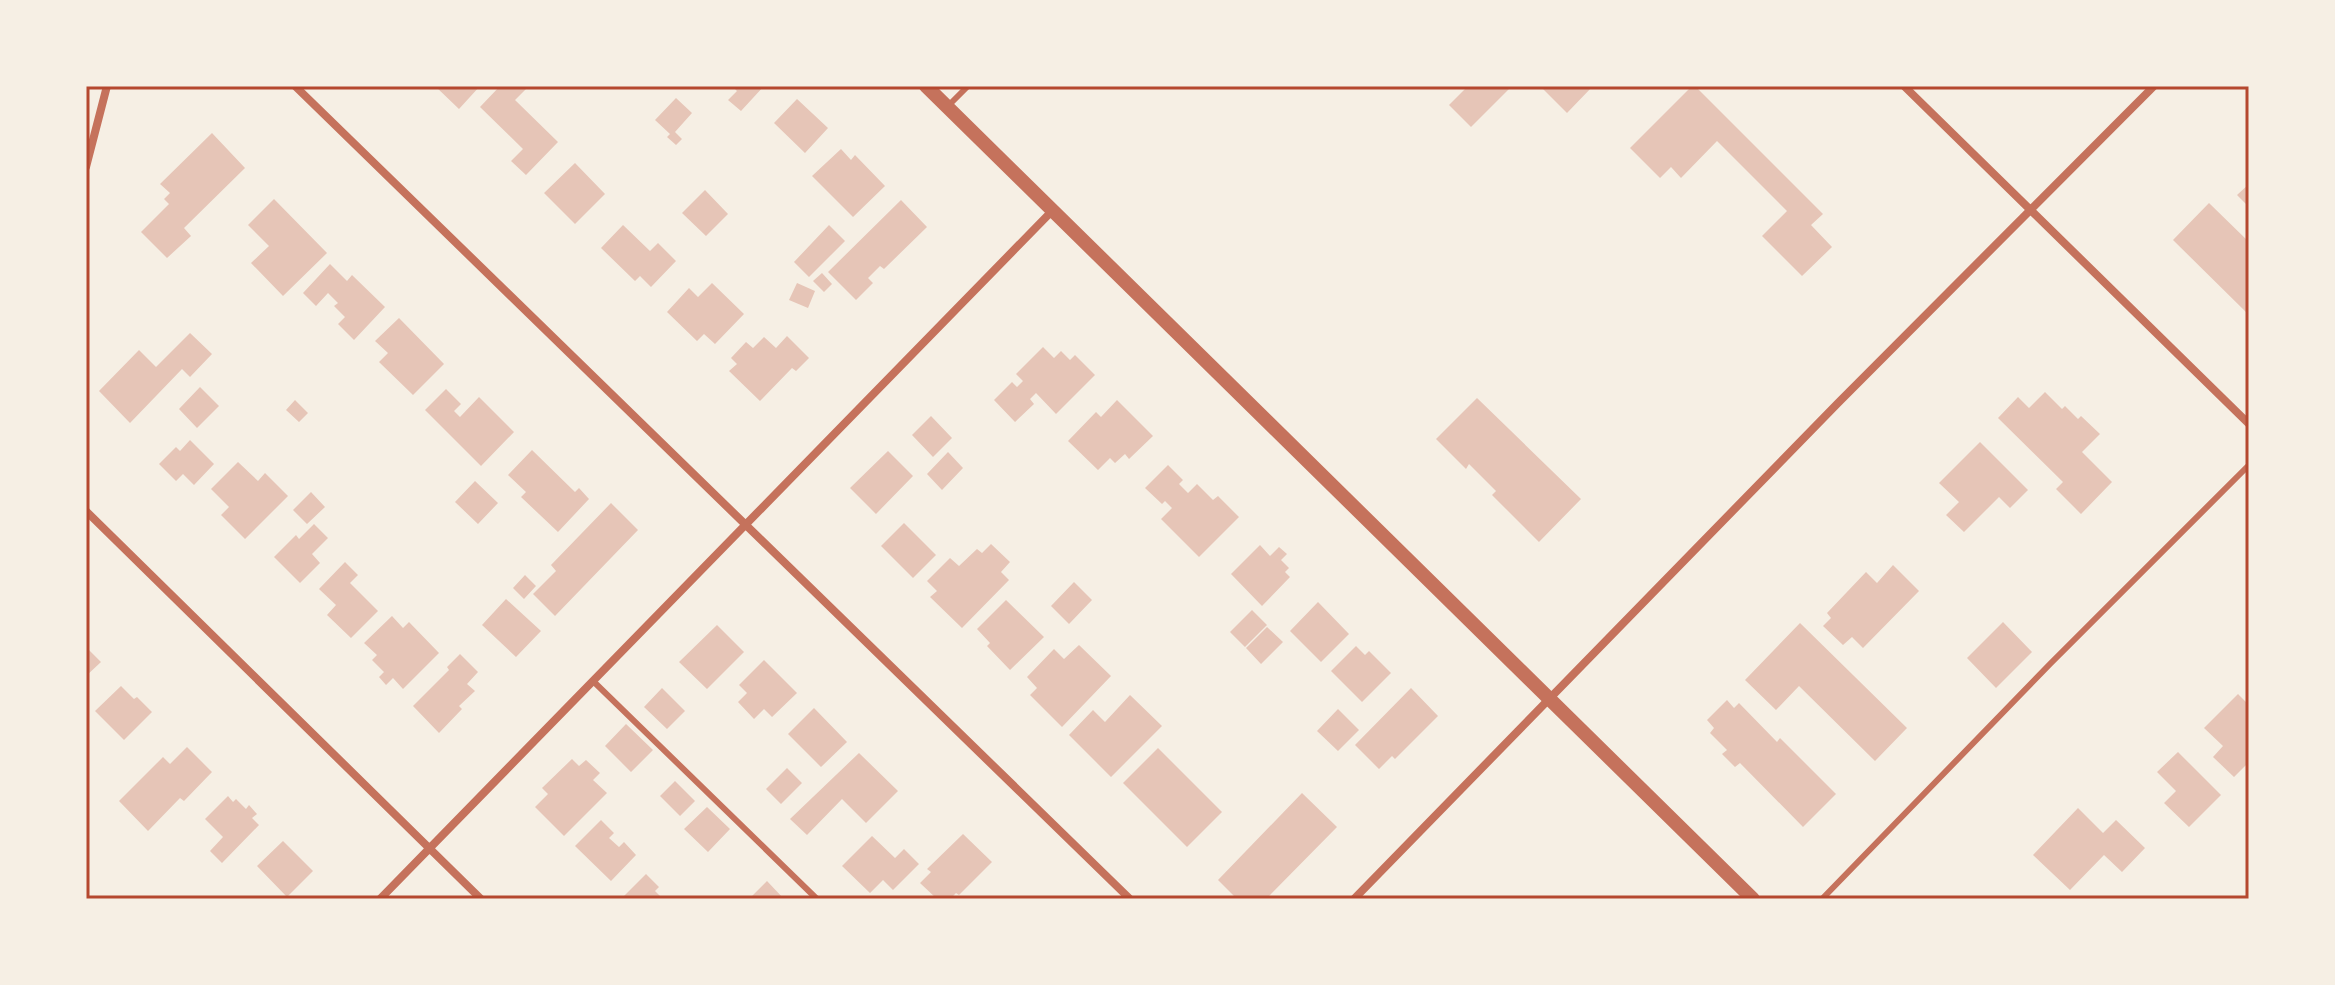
<svg xmlns="http://www.w3.org/2000/svg" width="2335" height="985" viewBox="0 0 2335 985" font-family="'Asap Condensed',sans-serif">
<style>
.building{fill:#e6c5b7}
.lines{fill:none;stroke-linecap:round;stroke-linejoin:round}
.service{stroke:#c5725c;stroke-width:6}
.minor{stroke:#c5725c;stroke-width:8}
.tertiary{stroke:#c5725c;stroke-width:14}
.neatline{fill:none;stroke:#b5482f;stroke-width:3}
</style>
<rect width="100%" height="100%" fill="#f6efe4"/>
<!-- building -->
<path class="building" d="M435 86H480L459 109Z
M500 86 527 88 515 100 558 142 526 175 511 161 523 149 480 107Z
M732 86H764L741 111 728 100 737 91Z
M1468 86H1512L1471 127 1449 105Z
M1540 86H1593L1567 113Z
M1692 86H1695L1823 214 1811 225 1832 247 1802 276 1762 236 1787 211 1717 141 1681 178 1671 167 1660 178 1630 148Z
M676 98 692 113 675 132 682 139 676 145 667 137 670 134 655 120Z
M797 99 828 128 805 153 774 123Z
M212 133 245 168 184 228 191 236 167 258 141 232 169 204 164 199 170 193 160 184Z
M841 149 851 160 855 155 885 186 853 217 812 176Z
M575 163 605 194 575 224 544 193Z
M2249 184V207L2237 195Z
M705 190 728 214 706 236 682 213Z
M274 199 327 253 283 296 251 263 269 246 248 225Z
M901 200 927 227 884 269 880 266 868 278 873 283 856 300 828 272Z
M2209 203 2249 242V315L2173 240Z
M623 225 650 251 658 243 676 261 651 287 640 276 635 281 601 248Z
M829 225 845 241 809 277 794 262Z
M330 264 347 281 352 275 385 307 354 340 338 324 345 317 334 306 338 303 328 293 316 306 303 293Z
M822 273 832 284 824 292 813 281Z
M712 283 744 314 715 344 704 334 697 341 667 312 689 288 698 297Z
M797 283 815 291 808 308 789 300Z
M399 318 444 364 413 395 379 362 388 353 375 341Z
M190 333 212 354 190 377 182 369 130 423 99 391 139 350 156 367Z
M787 336 809 358 796 371 792 368 760 401 729 371 737 364 731 358 746 342 753 348 764 337 776 348Z
M1043 347 1054 358 1061 351 1070 360 1075 355 1095 375 1056 414 1036 393 1030 399 1034 404 1015 422 994 400 1012 382 1017 387 1023 381 1016 374Z
M200 387 219 406 197 428 179 409Z
M446 389 461 404 454 411 460 417 479 397 514 432 481 466 425 410Z
M2045 392 2062 409 2065 406 2078 419 2081 416 2100 434 2082 452 2112 482 2081 514 2056 489 2063 482 1998 418 2018 397 2029 408Z
M1477 398 1581 499 1539 542 1492 495 1496 491 1469 464 1466 469 1436 439Z
M295 400 308 413 299 422 286 410Z
M1117 400 1153 436 1129 459 1125 454 1115 463 1110 458 1098 470 1068 441 1096 412 1101 417Z
M931 416 952 438 933 457 912 435Z
M190 440 214 464 194 485 183 474 176 481 159 464 176 447 180 451Z
M1980 442 2028 490 2010 508 1999 497 1964 532 1946 515 1959 502 1939 483Z
M532 450 575 492 579 488 589 499 558 532 521 497 526 492 508 475Z
M888 451 913 476 876 514 850 488Z
M948 452 963 468 942 490 927 474Z
M238 462 258 481 265 473 288 496 245 539 221 515 229 507 211 489Z
M1168 465 1183 480 1179 484 1188 493 1197 484 1213 500 1218 496 1239 517 1199 557 1161 519 1172 508 1165 501 1162 504 1145 488Z
M475 481 498 503 478 524 455 502Z
M311 492 325 507 307 524 293 510Z
M611 503 638 530 555 616 533 594 556 571 551 565Z
M904 523 936 555 913 578 881 546Z
M314 524 328 538 312 554 320 563 300 583 274 557 296 535 299 539Z
M991 544 1010 562 1001 572 1009 580 962 628 930 597 937 591 927 581 950 558 959 566 977 549 982 553Z
M1260 545 1270 556 1279 547 1287 554 1281 560 1289 568 1285 572 1290 577 1262 606 1231 574Z
M345 562 358 575 350 583 378 611 351 638 327 615 336 605 319 589Z
M1893 565 1919 591 1863 648 1852 637 1843 645 1823 626 1831 618 1827 613 1866 572 1877 583Z
M525 575 536 586 524 599 513 588Z
M1074 582 1092 600 1069 624 1051 606Z
M506 599 541 631 516 657 482 625Z
M1006 600 1044 637 1010 670 987 646 990 643 977 629Z
M1318 602 1349 634 1321 662 1290 631Z
M1252 610 1267 625 1245 647 1230 632Z
M392 616 403 628 409 622 439 653 403 689 393 678 386 685 379 677 384 672 372 660 377 655 364 643Z
M2003 622 2032 652 1996 688 1967 658Z
M1800 623 1907 728 1875 761 1799 686 1776 710 1745 680Z
M717 625 744 652 707 689 679 662Z
M1267 627 1283 642 1261 664 1246 648Z
M1079 645 1111 676 1062 727 1030 695 1037 688 1027 677 1054 649 1064 659Z
M1356 646 1365 655 1369 651 1391 673 1362 702 1331 671Z
M86 647 101 662 86 676Z
M460 654 478 672 467 684 475 691 459 706 462 709 439 733 413 706 449 670 447 667Z
M764 660 797 693 772 717 764 709 754 719 738 702 747 693 739 685Z
M121 686 134 699 137 697 152 712 124 740 95 711Z
M662 688 685 711 667 729 644 707Z
M1411 688 1438 716 1395 759 1392 756 1379 769 1355 745Z
M2238 694 2249 705V762L2234 777 2213 757 2223 746 2204 728Z
M1130 695 1162 726 1111 777 1069 735 1093 710 1105 722Z
M1727 700 1734 708 1739 703 1777 742 1780 738 1836 794 1803 827 1740 763 1735 767 1722 754 1727 750 1710 733 1714 728 1707 720Z
M814 708 847 742 821 767 788 734Z
M1338 709 1359 730 1338 751 1317 731Z
M626 724 653 750 631 772 605 746Z
M187 747 212 772 184 801 180 798 148 831 119 801 163 757 170 764Z
M1158 748 1222 812 1187 847 1123 783Z
M2178 752 2221 795 2189 827 2164 803 2176 791 2157 772Z
M859 753 898 791 866 823 842 799 807 835 790 819Z
M572 759 579 766 586 760 600 773 593 780 607 793 564 836 535 807 548 794 542 788Z
M787 768 802 783 781 804 766 789Z
M675 781 695 801 680 816 660 796Z
M1302 793 1337 827 1266 899H1237L1218 880Z
M228 796 233 802 236 799 246 809 249 805 257 814 252 818 259 825 222 863 210 851 223 837 205 819Z
M707 807 730 829 708 852 684 829Z
M2078 808 2103 833 2116 820 2145 848 2122 872 2104 855 2070 890 2033 855Z
M601 820 614 833 609 838 619 847 624 842 636 855 611 881 575 846Z
M963 834 992 862 959 895 956 893 950 899H937L920 883 931 872 927 869Z
M872 836 895 858 904 849 919 864 893 890 883 880 870 893 842 866Z
M283 841 313 871 287 897 257 866Z
M646 874 659 887 655 891 663 899H621Z
M767 881 784 899H749Z"/>
<g class="lines">
<!-- service -->
<path class="service" d="M947 107 968 86
M593 681 817 899
M1822 899 2050 664 2249 465"/>
<!-- minor -->
<path class="minor" d="M295 86 1130 899
M1904 86 2249 424
M86 167 107 86
M86 511 481 899
M380 899 1053 210
M1354 899 1838 403 2154 86"/>
<!-- tertiary -->
<path class="tertiary" d="M926 86 1753 899"/>
</g>
<!-- border -->
<rect width="2335" height="985" fill="none" stroke="#f6efe4" stroke-width="176"/>
<rect x="88" y="88" width="2159" height="809" class="neatline"/>
</svg>
